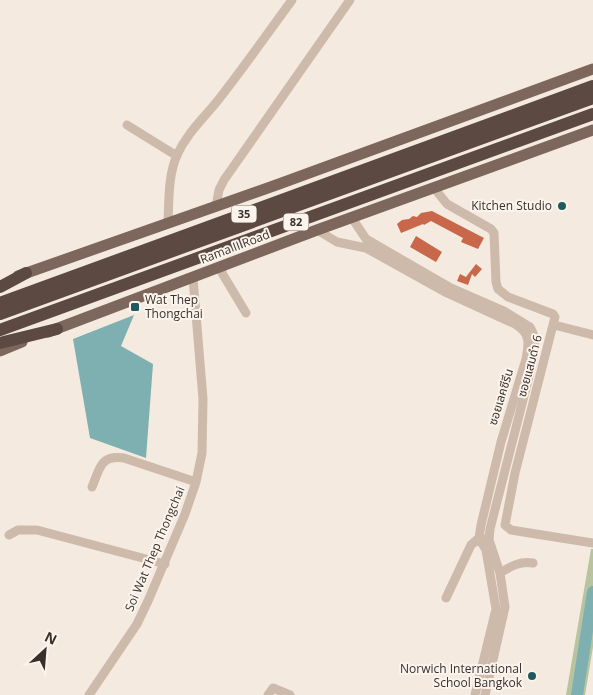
<svg xmlns="http://www.w3.org/2000/svg" width="593" height="695" viewBox="0 0 593 695" font-family="'Open Sans','Noto Sans Thai',sans-serif">
<style>
.green{fill:#b8c49f}
.water{fill:#7eb0b2}
.lines{fill:none;stroke-linecap:round;stroke-linejoin:round}
.river{stroke:#7eb0b2;stroke-width:12}
.building{fill:#c8674a}
.minor{stroke:#cdbaab;stroke-width:9}
.major{stroke:#7d665b;stroke-width:11}
.highway{stroke:#5c4941;stroke-width:12}
.highway-bridge{stroke:#5c4941;stroke-width:12}
.poi-dot{fill:#1e5a5e;stroke:#fbf4ed;stroke-width:2}
.labels{text-anchor:middle;stroke-width:4;stroke-linejoin:round;paint-order:stroke}
.shield{fill:#fbf4ed;stroke:#756a65;stroke-width:1}
.shield-label{font-size:11px;font-weight:bold;fill:#3b2f2b}
.poi-label{font-size:12px;fill:#3b2f2b;stroke:#fbf4ed;text-anchor:end}
.street-label{font-size:12px;fill:#3b2f2b;stroke:#fbf4ed}
</style>
<rect width="100%" height="100%" fill="#f4eae0"/>
<!-- green -->
<path class="green" d="M591 549H593V647L585 695H566Z"/>
<!-- water -->
<path class="water" d="M134 315 121 346 153 364 146 458 90 438 73 339Z"/>
<g class="lines">
<!-- river -->
<path class="river" d="M577 695 593 592"/>
</g>
<!-- building -->
<path class="building" d="M432 211 484 238 478 249 461 242 463 238 431 221 424 225 423 224 401 233 397 224 402 220 409 219 413 216 417 217 421 213Z
M416 236 442 252 436 262 410 247Z
M476 264 482 269 475 277 472 274 468 285 457 281 460 274 466 277Z"/>
<g class="lines">
<!-- minor -->
<path class="minor" d="M127 125 177 156
M434 188 447 204 491 229 494 233 496 282 498 289 508 297 553 314 555 317 515 473 505 525 511 530 593 543
M216 206 219 190 224 180 350 0
M352 218 366 239 449 287 504 311 530 327 533 333 535 341 533 361 490 529 489 540 500 573 505 607 485 695
M168 223C169 200 168 176 177 155 187 133 204 118 219 99 244 67 268 33 292 0
M317 230 337 242 366 248 447 293 515 324C531 334 529 343 526 359L501 442 481 525 479 538 486 550 496 609 475 695
M222 266V273L246 313
M554 325 593 335
M92 487C100 468 100 455 124 458L196 482
M9 535 18 530H37L165 564
M500 573C511 566 520 561 533 563
M446 598 471 545 479 538 484 539
M89 695 137 624 148 601 185 514 196 482 202 453 203 399 193 278
M268 695 273 688 290 695"/>
<!-- major -->
<path class="major" d="M18 276 279 184 593 69
M48 332 317 230 593 130
M0 351 22 342"/>
<!-- highway -->
<path class="highway" d="M0 287 26 273
M0 303 593 86
M0 314 593 98
M0 343 57 329"/>
<!-- highway-bridge -->
<path class="highway-bridge" d="M0 330 593 114"/>
</g>
<!-- markers -->
<g class="poi-dot">
<circle cx="562" cy="206" r="5"/>
<rect x="130" y="302" width="10" height="10" rx="2.5"/>
<circle cx="532" cy="676" r="5"/>
</g>
<g class="labels">
<!-- shield labels -->
<g class="shield">
<rect x="231.5" y="205.5" width="25" height="17" rx="4"/>
<rect x="283.5" y="213.5" width="25" height="17" rx="4"/>
</g>
<g class="shield-label">
<text x="244" y="218">35</text>
<text x="296" y="226">82</text>
</g>
<!-- poi labels -->
<g class="poi-label">
<text x="552" y="210">Kitchen Studio</text>
<text x="145" y="304" text-anchor="start">Wat Thep<tspan x="145" dy="14">Thongchai</tspan></text>
<text x="522" y="673">Norwich International<tspan x="522" dy="14">School Bangkok</tspan></text>
</g>
<!-- street labels -->
<g class="street-label">
<text transform="translate(235 247) rotate(-21)" y="4">Rama II Road</text>
<text transform="translate(530 366) rotate(-75)" y="4">ซอยแสมดำ 6</text>
<text transform="translate(501 397) rotate(-73)" y="4">ซอยเลคซีรีน</text>
<text transform="translate(155 549) rotate(-67)" y="4">Soi Wat Thep Thongchai</text>
</g>
</g>
<!-- north arrow -->
<g transform="translate(45 650) rotate(26)" stroke="#fbf4ed" stroke-width="4" paint-order="stroke">
<path d="M0-4L9 19L0 12L-9 19Z" fill="#3b2f2b"/>
<text y="-8" font-size="14" font-weight="bold" text-anchor="middle" fill="#3b2f2b">N</text>
</g>
</svg>
